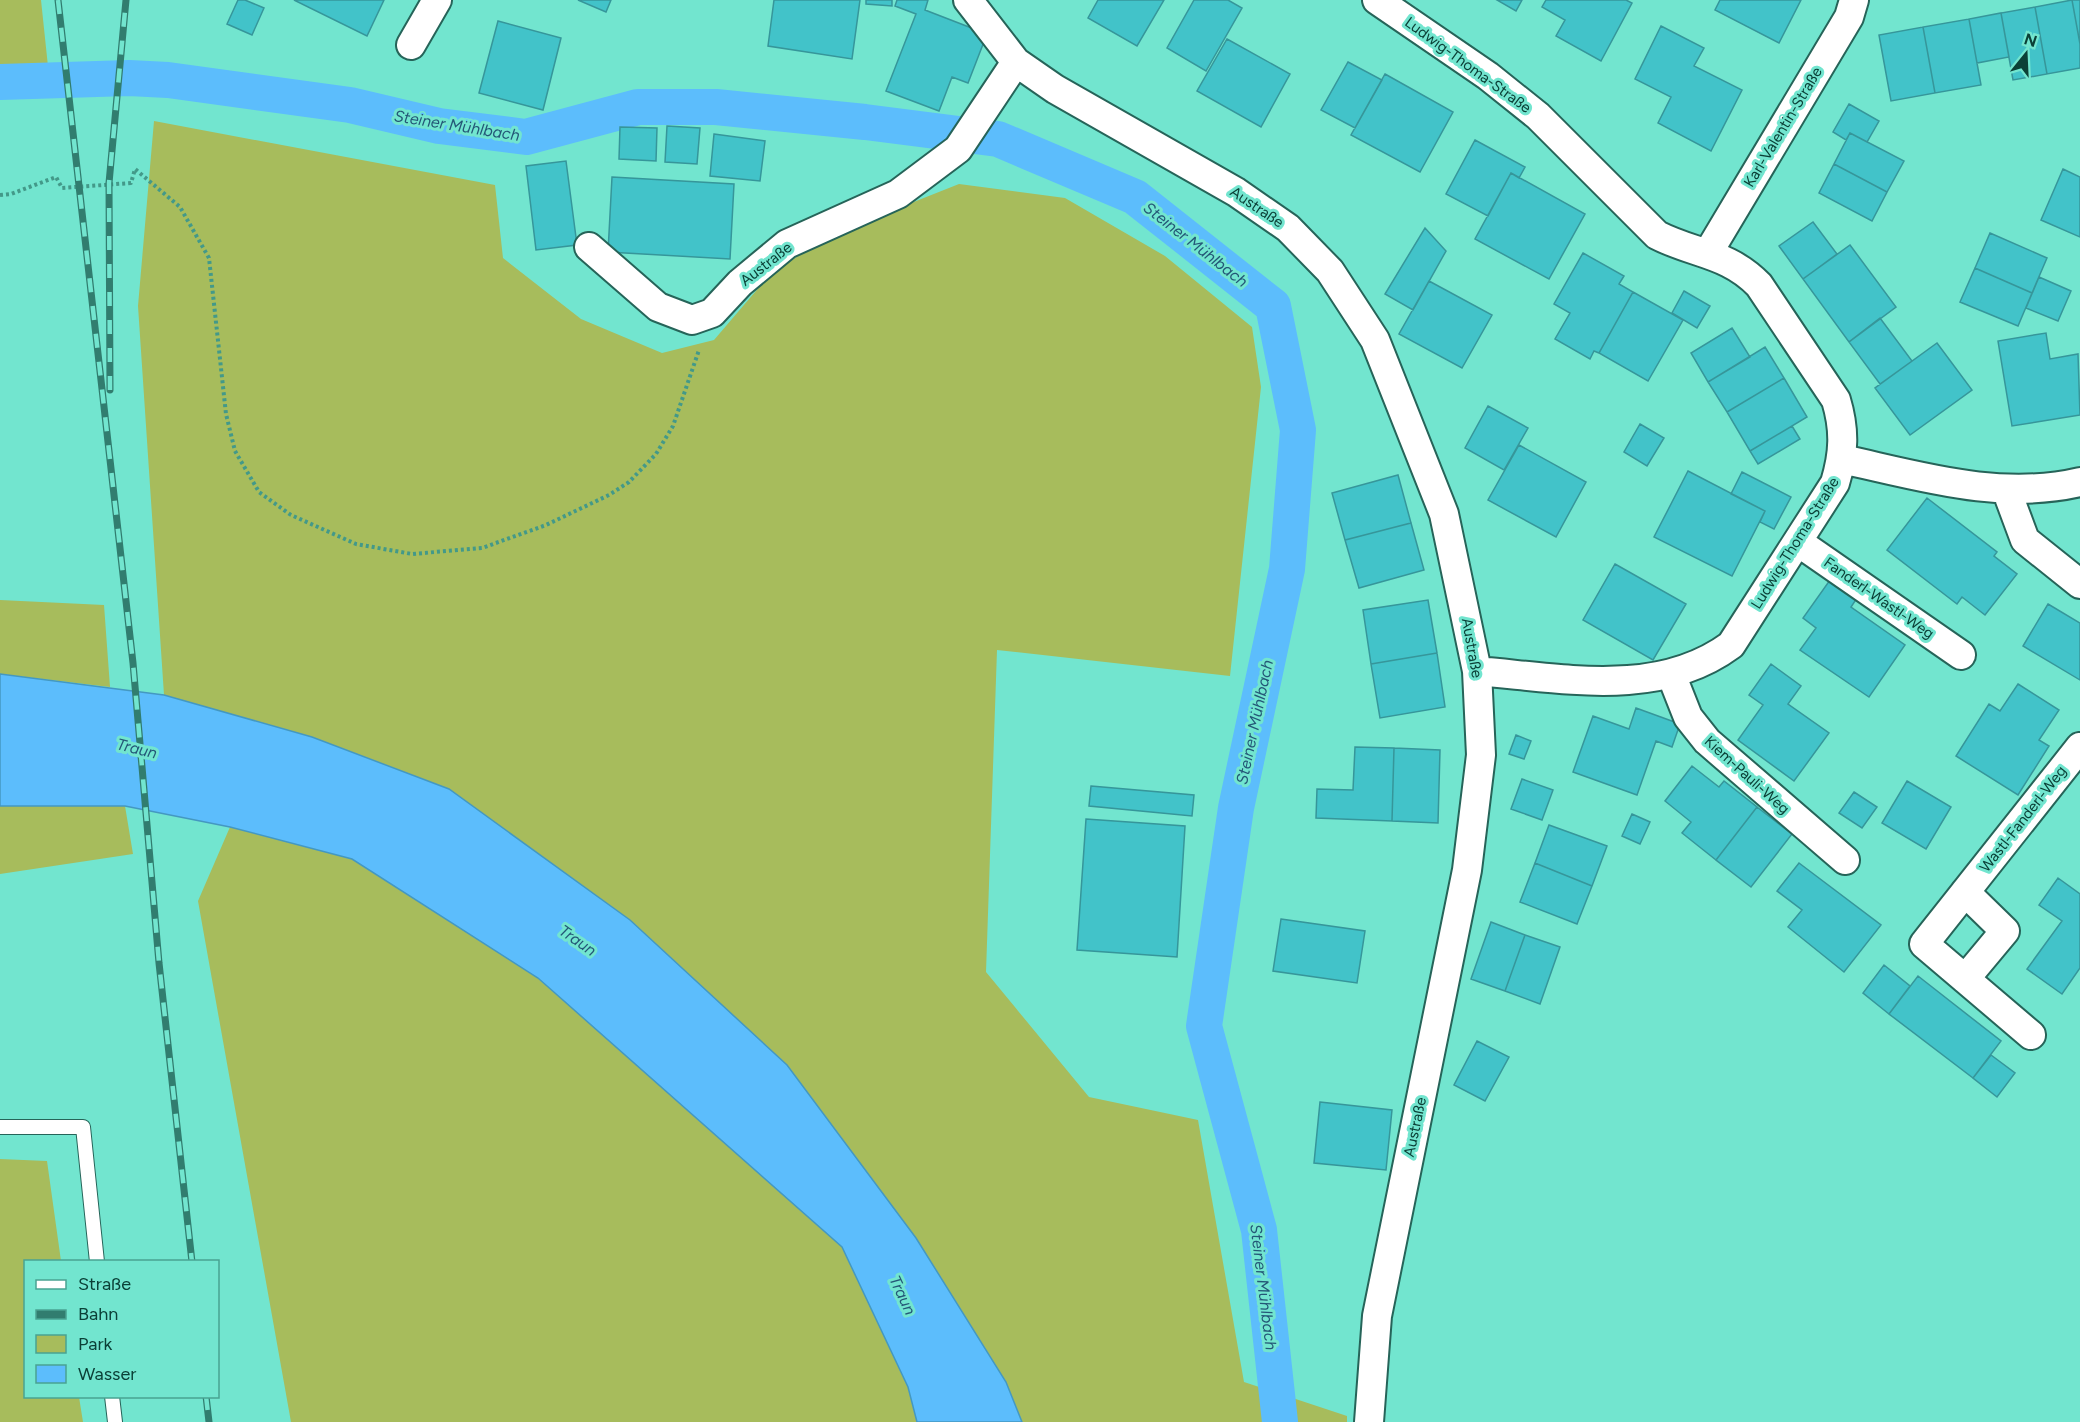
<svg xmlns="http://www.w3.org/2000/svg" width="2080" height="1422" viewBox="0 0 2080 1422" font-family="Figtree,sans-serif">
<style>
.green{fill:#a7bc5c}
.water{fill:#5cbdfc;stroke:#4498c1;stroke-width:1.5}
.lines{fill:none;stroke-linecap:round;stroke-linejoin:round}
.canal{stroke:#5cbdfc;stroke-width:36}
.building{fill:#42c3c9;stroke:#36969a;stroke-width:1.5}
.lane-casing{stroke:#266459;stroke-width:16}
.street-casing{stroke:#266459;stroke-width:32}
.path{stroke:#439989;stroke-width:4;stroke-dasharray:3 3;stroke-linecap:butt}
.lane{stroke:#fff;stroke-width:14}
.street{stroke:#fff;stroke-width:28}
.rail-casing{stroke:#317d6f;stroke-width:7}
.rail{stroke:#72e5cf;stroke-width:4.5;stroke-dasharray:14;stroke-linecap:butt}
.labels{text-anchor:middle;stroke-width:6;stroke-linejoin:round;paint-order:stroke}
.street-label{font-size:15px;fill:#0b4037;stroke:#72e5cf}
.water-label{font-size:16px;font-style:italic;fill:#245777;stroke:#72e5cf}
</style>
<rect width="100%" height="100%" fill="#72e5cf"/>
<!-- green -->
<path class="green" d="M0 0H41L49 76 0 80Z
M154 121 495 185 503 258 581 319 662 353 714 340 767 278 823 238 959 184 1065 198 1165 256 1252 327 1261 387 1230 676 997 650 986 972 1089 1097 1198 1120 1244 1382 1347 1416V1422H1022L1006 1382 916 1238 787 1065 630 920 449 789 312 737 164 695 138 306Z
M0 600 104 605 110 687 0 674Z
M0 806H125L133 854 0 874Z
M230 827 352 859 538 978 842 1247 908 1387 917 1422H291L198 901Z
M0 1159 47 1161 61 1261 26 1262V1396L79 1397 83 1422H0Z"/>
<!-- water -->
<path class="water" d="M0 674 164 695 312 737 449 789 630 920 787 1065 916 1238 1006 1382 1022 1422H917L908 1387 842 1247 538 978 352 859 230 827 125 806H0Z"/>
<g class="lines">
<!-- canal -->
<path class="canal" d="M0 82 129 78 168 80 350 105 439 126 526 137 638 107H716L865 122 998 139 1135 197 1273 306 1298 430 1287 569 1236 808 1204 1026 1259 1230 1280 1422"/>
</g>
<!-- building -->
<path class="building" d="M238 0H245L264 8 252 35 227 24Z
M294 0H384L367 36Z
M578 0H611L606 12Z
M774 0H860L852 59 768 46Z
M866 0H892V6L866 4Z
M897 0H928L925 10 987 34 968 83 952 77 939 111 886 91 916 14 895 6Z
M1098 0H1164L1137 46 1088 18Z
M1194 0H1228L1242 8 1206 71 1167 48Z
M1497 0H1522L1516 11Z
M1546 0H1626L1632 3 1601 61 1556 36 1565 20 1542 7Z
M1720 0H1801L1779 43 1715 10Z
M2072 0 2080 44V68L2047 74 2035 7Z
M2072 0H2080V44Z
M2035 7 2047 74 2013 80 2001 13Z
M2001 13 2009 57 1977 63 1969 19Z
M1969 19 1981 85 1935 93 1923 27Z
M498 21 561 38 543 110 479 93Z
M1661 26 1704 48 1694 66 1742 90 1711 151 1658 123 1671 97 1635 79Z
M1923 27 1935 93 1891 101 1879 35Z
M1227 39 1290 74 1261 127 1197 91Z
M1348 62 1382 80 1355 128 1321 110Z
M1385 74 1453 112 1420 172 1351 135Z
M1849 104 1879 121 1867 142 1850 133 1846 140 1833 132Z
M667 126 700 128 697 164 665 162Z
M620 127 657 128 656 161 619 159Z
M1850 133 1904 161 1887 192 1834 164Z
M714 134 765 141 760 181 710 176Z
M1475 140 1525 167 1519 178 1511 173 1488 216 1446 194Z
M566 161 577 245 536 250 526 166Z
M1834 164 1887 192 1872 221 1819 193Z
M2063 169 2080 177V237L2041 220Z
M1511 173 1585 214 1549 279 1475 239Z
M612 177 734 184 730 259 608 252Z
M1813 222 1837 254 1803 279 1779 246Z
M1425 228 1446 251 1413 310 1385 294Z
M1990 233 2047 258 2032 293 1975 268Z
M1850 245 1896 307 1849 342 1803 279Z
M1583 253 1624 276 1619 284 1633 292 1599 353 1594 351 1590 359 1555 339 1570 313 1554 304Z
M1975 268 2032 293 2018 326 1960 302Z
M2039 277 2071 291 2058 321 2026 308Z
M1429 281 1492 315 1462 368 1399 334Z
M1684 291 1710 306 1697 328 1672 313Z
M1633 292 1683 320 1648 381 1599 353Z
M1880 318 1912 361 1880 384 1849 342Z
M1732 328 1750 357 1708 382 1691 353Z
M2046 333 2050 359 2078 354 2080 415 2012 426 1998 341Z
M1937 343 1972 390 1910 435 1875 388Z
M1765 347 1784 378 1727 412 1708 382Z
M1784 378 1807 417 1750 451 1727 412Z
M1488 406 1528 428 1504 470 1465 448Z
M1640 424 1664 438 1647 466 1624 452Z
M1792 426 1800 439 1758 464 1750 451Z
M1519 445 1586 482 1556 537 1488 500Z
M1688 471 1765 511 1732 576 1654 537Z
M1742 472 1791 497 1774 529 1760 522 1765 511 1731 494Z
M1398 475 1411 523 1345 540 1332 493Z
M1927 498 1997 552 1994 556 2017 574 1985 615 1962 597 1957 604 1887 550Z
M1411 523 1424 570 1359 588 1345 540Z
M1615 564 1686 604 1653 660 1583 620Z
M1830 580 1857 598 1851 607 1905 645 1869 697 1800 650 1816 628 1803 618Z
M1428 600 1437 653 1371 664 1363 610Z
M2048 604 2080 623V680L2023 646Z
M1437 653 1445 707 1380 718 1371 664Z
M1771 664 1801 686 1788 704 1829 733 1794 781 1738 740 1763 705 1749 695Z
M2018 684 2059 710 2039 740 2049 746 2018 795 1956 756 1989 704 2000 711Z
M1636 708 1680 724 1672 747 1656 741 1637 795 1573 772 1593 716 1629 729Z
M1516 735 1531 741 1524 759 1509 754Z
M1355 747 1394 748 1392 821 1316 818 1317 789 1353 790Z
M1394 748 1440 750 1438 823 1392 821Z
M1692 766 1719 787 1724 781 1757 807 1716 860 1682 833 1691 822 1665 801Z
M1522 779 1553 790 1542 820 1511 809Z
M1907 781 1951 807 1926 849 1882 823Z
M1091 786 1194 795 1192 816 1089 806Z
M1854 792 1877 807 1862 828 1839 813Z
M1757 807 1792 834 1751 887 1716 860Z
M1632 814 1650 822 1640 844 1622 836Z
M1086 819 1185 826 1177 957 1077 950Z
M1549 825 1607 846 1592 886 1535 863Z
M1535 863 1592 886 1577 924 1520 902Z
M1799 863 1881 925 1844 972 1788 927 1802 910 1777 891Z
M2058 878 2080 894V968L2062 994 2027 969 2062 921 2039 905Z
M1281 919 1365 931 1357 983 1273 971Z
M1491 922 1525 935 1505 991 1471 979Z
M1525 935 1560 947 1540 1004 1505 991Z
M1884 965 1910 986 1889 1014 1863 993Z
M1918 976 2001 1041 1973 1078 1889 1014Z
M1477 1041 1509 1057 1485 1101 1454 1085Z
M1991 1055 2015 1073 1997 1097 1973 1078Z
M1320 1102 1392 1110 1386 1170 1314 1163Z"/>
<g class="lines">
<defs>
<path id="lane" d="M0 1127H83L97 1262
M112 1396 115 1422"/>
<path id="street" d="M968 0 1016 62 1055 89 1236 192 1288 228 1330 271 1375 340 1444 514 1477 671 1481 755 1467 870 1377 1316 1369 1422
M1377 0 1488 76 1538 116 1657 235C1694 254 1728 253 1759 285L1836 400C1845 430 1844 453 1835 483L1731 645C1658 699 1562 678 1477 671
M411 45 437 0
M589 247 658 307 692 320 712 313 740 283 787 244 898 194 958 149 1016 62
M1708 253 1849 17 1854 0
M1842 459C1920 476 2000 501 2080 482
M2006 489 2025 540 2080 584
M1798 542 1961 655
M1671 674 1688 717 1707 741 1845 860
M1965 979 2005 931 1965 892
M2031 1035 1924 944 2080 747"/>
</defs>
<!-- lane casing -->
<use href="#lane" class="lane-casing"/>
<!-- street casing -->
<use href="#street" class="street-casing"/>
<!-- path -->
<path class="path" d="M0 195 11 194 56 177 62 188 131 183 135 169 180 207 209 258 226 414 235 451 259 492 291 515 356 544 412 554 482 548 546 525 609 495 629 482 656 454 673 426 699 350"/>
<!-- lane -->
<use href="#lane" class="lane"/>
<!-- street -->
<use href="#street" class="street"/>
<defs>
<path id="rail" d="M58 0 133 663 159 963 192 1262
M110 390 109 183 126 0
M206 1396 209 1422"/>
</defs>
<!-- rail casing -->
<use href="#rail" class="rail-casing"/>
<!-- rail -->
<use href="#rail" class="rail"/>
</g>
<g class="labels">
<!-- street labels -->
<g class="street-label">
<text transform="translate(1468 65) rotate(36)" y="5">Ludwig-Thoma-Straße</text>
<text transform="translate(1783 127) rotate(-59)" y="5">Karl-Valentin-Straße</text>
<text transform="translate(1257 207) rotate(34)" y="5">Austraße</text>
<text transform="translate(766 264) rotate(-38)" y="5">Austraße</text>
<text transform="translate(1795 543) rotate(-58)" y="5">Ludwig-Thoma-Straße</text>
<text transform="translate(1879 598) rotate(35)" y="5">Fanderl-Wastl-Weg</text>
<text transform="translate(1472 648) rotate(80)" y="5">Austraße</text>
<text transform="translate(1747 775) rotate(42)" y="5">Kiem-Pauli-Weg</text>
<text transform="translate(2023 819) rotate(-52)" y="5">Wastl-Fanderl-Weg</text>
<text transform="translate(1415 1127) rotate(-78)" y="5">Austraße</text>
</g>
<!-- water labels -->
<g class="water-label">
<text transform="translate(457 125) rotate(9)" y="6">Steiner Mühlbach</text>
<text transform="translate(1196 244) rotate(38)" y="6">Steiner Mühlbach</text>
<text transform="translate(1254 722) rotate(-78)" y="6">Steiner Mühlbach</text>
<text transform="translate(137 748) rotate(14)" y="6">Traun</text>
<text transform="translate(578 940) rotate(35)" y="6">Traun</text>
<text transform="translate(1264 1287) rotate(83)" y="6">Steiner Mühlbach</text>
<text transform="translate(903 1295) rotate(65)" y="6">Traun</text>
</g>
</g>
<!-- legend -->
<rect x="24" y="1260" width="195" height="138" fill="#72e5cf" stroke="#49a392" stroke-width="1.5"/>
<rect x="36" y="1280" width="30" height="9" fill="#ffffff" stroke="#49a392" stroke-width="1.5"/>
<text x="78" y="1290" font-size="18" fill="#0b4037">Straße</text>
<rect x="36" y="1310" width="30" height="9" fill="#317d6f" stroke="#49a392" stroke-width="1.5"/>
<text x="78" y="1320" font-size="18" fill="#0b4037">Bahn</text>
<rect x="36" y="1335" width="30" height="18" fill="#a7bc5c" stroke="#49a392" stroke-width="1.5"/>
<text x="78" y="1350" font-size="18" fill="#0b4037">Park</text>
<rect x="36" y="1365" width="30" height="18" fill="#5cbdfc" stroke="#49a392" stroke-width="1.5"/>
<text x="78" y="1380" font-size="18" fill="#0b4037">Wasser</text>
<!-- north arrow -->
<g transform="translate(2026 54) rotate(18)" stroke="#72e5cf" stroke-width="4.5" paint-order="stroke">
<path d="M0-4.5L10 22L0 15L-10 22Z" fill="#0b4037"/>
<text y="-9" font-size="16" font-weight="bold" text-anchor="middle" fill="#0b4037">N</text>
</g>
</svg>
